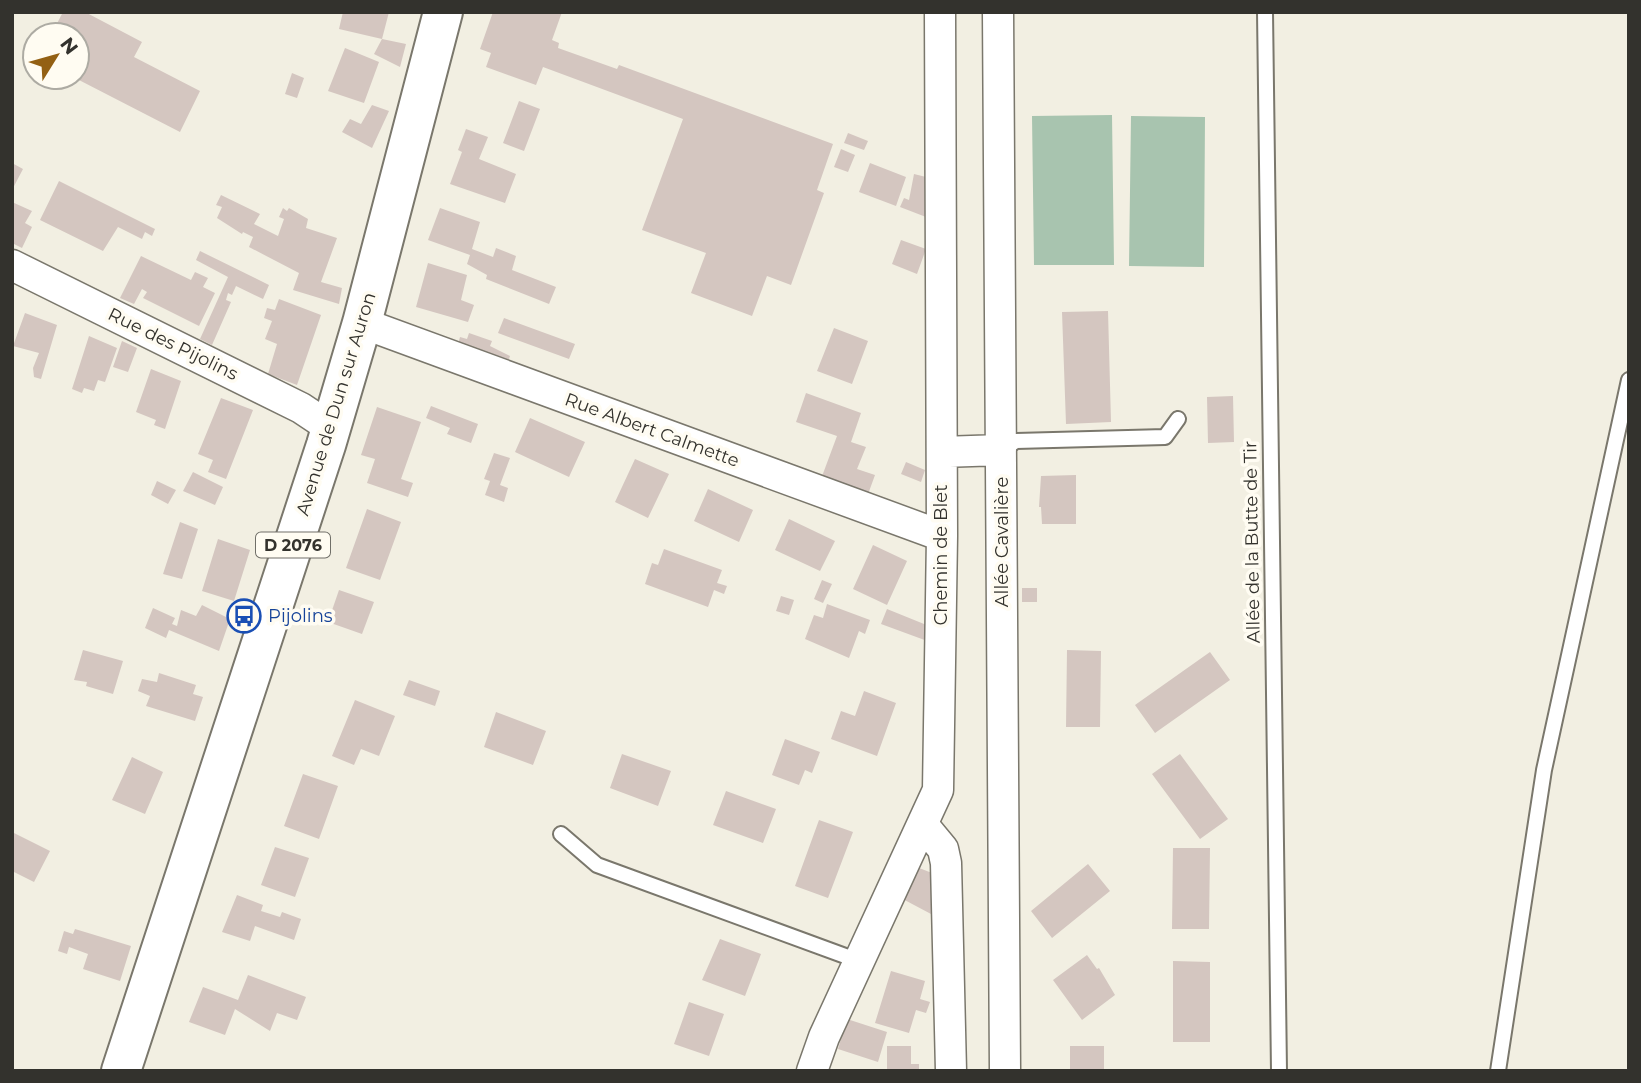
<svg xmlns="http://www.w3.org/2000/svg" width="1641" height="1083" viewBox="0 0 1641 1083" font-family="Montserrat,sans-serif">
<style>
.green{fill:#a8c4af}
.building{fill:#d4c6c0}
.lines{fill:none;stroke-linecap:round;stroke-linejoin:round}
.lane-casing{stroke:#7a776c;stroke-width:18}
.street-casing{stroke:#7a776c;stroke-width:33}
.primary-casing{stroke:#7a776c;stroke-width:42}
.lane{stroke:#fff;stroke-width:14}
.street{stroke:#fff;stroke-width:30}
.primary{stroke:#fff;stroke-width:38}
.labels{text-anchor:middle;stroke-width:7;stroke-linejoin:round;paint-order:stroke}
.shield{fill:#fffcf2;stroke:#706f68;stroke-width:2}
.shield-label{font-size:16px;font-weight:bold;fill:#33322d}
.street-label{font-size:18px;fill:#33322d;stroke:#fffcf2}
.transit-label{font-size:18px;fill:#164399;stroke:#fffcf2;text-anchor:start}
</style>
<rect width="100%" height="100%" fill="#f2efe2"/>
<!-- green -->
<path class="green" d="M1112 115 1114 265H1034L1032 116Z
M1131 116 1205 117 1204 267 1129 266Z"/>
<!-- building -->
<path class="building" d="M63 12H85L142 42 134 57 200 91 180 132 77 79V35H51Z
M343 12H389L382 39 339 29Z
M493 12H562L552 40 559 43 558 48 617 69 619 65 833 144 817 190 824 193 791 285 767 276 752 316 691 293 706 253 642 230 683 119 543 67 536 85 486 67 491 53 480 49Z
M382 39 406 44 400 67 374 54Z
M345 48 379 62 364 103 328 91Z
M292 73 304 78 297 98 285 94Z
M519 101 540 109 524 151 503 143Z
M372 105 389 111 372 148 342 132 350 119 361 124Z
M466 129 488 137 479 159 516 174 505 203 450 184 462 152 458 150Z
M848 133 868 141 864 150 844 143Z
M841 149 855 155 848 172 834 167Z
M12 163 23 169 12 190Z
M870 163 906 177 896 206 859 192Z
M914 174 926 177V217L900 207 904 198 909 200Z
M59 181 155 229 152 236 145 232 142 239 118 227 103 251 40 220Z
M221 195 260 214 254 224 278 236 284 219 279 217 283 208 287 211 289 208 308 219 306 228 337 238 321 282 342 288 339 304 293 290 299 273 249 247 253 237 243 232 242 234 217 218 222 207 216 205Z
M12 202 32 211 25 223 32 227 22 248 12 243Z
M440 208 480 222 472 249 493 257 496 248 516 256 512 270 556 287 549 304 486 279 487 275 467 264 470 255 428 240Z
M901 240 926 249 917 274 892 264Z
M200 251 269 285 263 299 236 286 232 295 228 293 226 300 231 302 212 345 200 339 228 277 196 260Z
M141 256 191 280 195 272 208 278 203 287 215 293 199 326 143 298 147 292 142 289 134 304 120 298Z
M428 263 467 275 461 300 474 305 468 322 416 307Z
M279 299 321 315 297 385 268 374 277 344 265 339 272 321 264 318 267 308 275 310Z
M1108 311 1111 422 1066 424 1062 312Z
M25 313 57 325 41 379 34 377 33 368 39 353 13 346Z
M504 318 575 344 569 359 498 333Z
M834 328 868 341 852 384 817 371Z
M469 333 492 341 490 346 510 356 508 362 458 344 460 337 467 339Z
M89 336 117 348 105 382 98 380 94 391 84 388 82 393 72 389Z
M122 341 137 348 128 372 113 367Z
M151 369 181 381 165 429 154 425 156 420 136 412Z
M806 393 861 413 851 442 866 447 857 469 875 475 867 497 821 479 837 436 796 422Z
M1233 396 1234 442 1208 443 1207 397Z
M221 398 253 410 226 479 208 472 213 460 198 454Z
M431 406 478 424 471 443 447 434 450 428 426 418Z
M377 407 421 422 401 479 413 483 408 497 367 483 375 459 361 455Z
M530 418 585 442 569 477 515 452Z
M494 453 510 458 500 485 508 488 504 502 485 495 490 481 484 479Z
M635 459 669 474 648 518 615 502Z
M906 462 925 470 921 482 901 474Z
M193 472 223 487 215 505 183 491Z
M1076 475V524H1042L1041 507H1039L1041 476Z
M157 481 176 490 168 504 151 495Z
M708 489 753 510 739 542 694 521Z
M367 509 401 522 380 580 346 568Z
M789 519 835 541 820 571 775 550Z
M180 522 198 529 182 579 163 574Z
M218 539 250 550 234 601 202 591Z
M873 545 907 561 887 605 853 589Z
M664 549 722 570 717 583 727 586 724 594 714 590 708 607 645 584 652 563 658 565Z
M822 580 832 584 823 603 814 599Z
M1022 588H1037V602H1022Z
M339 590 374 602 362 634 328 622Z
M781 596 794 600 789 615 776 611Z
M827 604 870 620 865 634 859 631 849 658 805 639 814 615 823 618Z
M202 605 230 619 219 651 169 630 166 638 145 628 153 608 175 618 172 624 177 626 181 610 196 616Z
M887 609 929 626 930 642 881 624Z
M83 650 123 661 113 694 86 686 87 682 74 680Z
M1067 650 1101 651 1100 727H1066Z
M1210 652 1230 680 1155 733 1135 705Z
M159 673 196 685 193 694 203 697 195 721 146 706 150 696 138 691 142 679 157 682Z
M409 680 440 691 435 706 403 695Z
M864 691 896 703 877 756 831 739 841 711 855 716Z
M355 700 395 716 379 756 361 749 354 765 332 756Z
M496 712 546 731 533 765 484 747Z
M785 739 820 752 812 773 805 770 799 785 772 775Z
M622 754 671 771 658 806 610 788Z
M1180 754 1228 819 1200 839 1152 774Z
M132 757 163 772 145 814 112 800Z
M303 774 338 786 319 839 284 826Z
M726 791 776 809 763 843 713 825Z
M819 820 853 832 828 898 795 886Z
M12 832 50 851 34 882 12 871Z
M275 847 309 858 295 897 261 885Z
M1173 848H1210L1209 929H1172Z
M1088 864 1110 891 1052 938 1031 911Z
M914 866 932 873 931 914 899 897Z
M237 895 263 905 261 911 280 917 282 912 301 919 294 940 255 926 250 941 222 932Z
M75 929 131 946 120 981 83 969 88 954 69 947 67 954 58 951 64 931 73 934Z
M720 939 761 954 745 996 702 980Z
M1087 955 1097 969 1099 968 1115 995 1082 1020 1053 980Z
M1173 961 1210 962V1042H1173Z
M891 971 925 981 920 999 930 1002 926 1013 916 1010 909 1033 875 1023Z
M248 975 306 997 297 1020 277 1013 270 1031 235 1009 225 1035 189 1022 203 987 238 1000Z
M689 1002 724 1014 709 1056 674 1044Z
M847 1019 887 1032 878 1062 838 1049Z
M887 1046H911V1064H919V1071H887Z
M1070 1046H1104V1071H1070Z"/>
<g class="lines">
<defs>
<path id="lane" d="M1265 12 1279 1071
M1002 450 1016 441 1165 437 1178 419
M561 834 597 865 859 961
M1498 1071 1544 770 1629 380"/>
<path id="street" d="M998 12 1005 1071
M12 265 301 408 331 428
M362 323 942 536
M942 452 1001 450
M924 826 943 849 946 863 951 1071
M812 1071 824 1037 938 790 942 536 940 12"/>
<path id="primary" d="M121 1071 326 445 362 323 443 12"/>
</defs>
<!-- lane casing -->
<use href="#lane" class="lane-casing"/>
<!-- street casing -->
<use href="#street" class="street-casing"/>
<!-- primary casing -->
<use href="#primary" class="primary-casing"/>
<!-- lane -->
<use href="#lane" class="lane"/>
<!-- street -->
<use href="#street" class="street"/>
<!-- primary -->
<use href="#primary" class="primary"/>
</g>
<!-- icons -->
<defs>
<symbol id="bus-ring" viewBox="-11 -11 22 22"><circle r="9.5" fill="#fffcf2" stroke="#1a4fb4" stroke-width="1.5"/><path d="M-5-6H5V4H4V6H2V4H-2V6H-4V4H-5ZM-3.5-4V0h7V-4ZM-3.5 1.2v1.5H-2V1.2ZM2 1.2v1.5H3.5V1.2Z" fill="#1a4fb4"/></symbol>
</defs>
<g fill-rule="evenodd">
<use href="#bus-ring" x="225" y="597" width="38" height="38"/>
</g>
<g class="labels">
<!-- shield labels -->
<rect class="shield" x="256" y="532.5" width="74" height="25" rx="5"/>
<g class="shield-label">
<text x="293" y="551">D 2076</text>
</g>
<!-- street labels -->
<g class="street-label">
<text transform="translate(173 344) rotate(26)" y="6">Rue des Pijolins</text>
<text transform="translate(336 404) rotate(-73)" y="6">Avenue de Dun sur Auron</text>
<text transform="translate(652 430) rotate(20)" y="6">Rue Albert Calmette</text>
<text transform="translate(1002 542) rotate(-90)" y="6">Allée Cavalière</text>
<text transform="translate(1252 542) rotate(-91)" y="6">Allée de la Butte de Tir</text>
<text transform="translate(941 555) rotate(-90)" y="6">Chemin de Blet</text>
</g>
<!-- transit labels -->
<g class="transit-label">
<text x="268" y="622">Pijolins</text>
</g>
</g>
<!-- border -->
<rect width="1641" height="1083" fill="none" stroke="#33322d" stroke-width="28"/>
<!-- north arrow -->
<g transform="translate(56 56) rotate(53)"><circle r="33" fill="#fffcf2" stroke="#adaba3" stroke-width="2"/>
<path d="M0-5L12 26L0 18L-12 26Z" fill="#936013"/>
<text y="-10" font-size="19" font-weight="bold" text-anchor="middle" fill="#33322d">N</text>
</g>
</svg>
